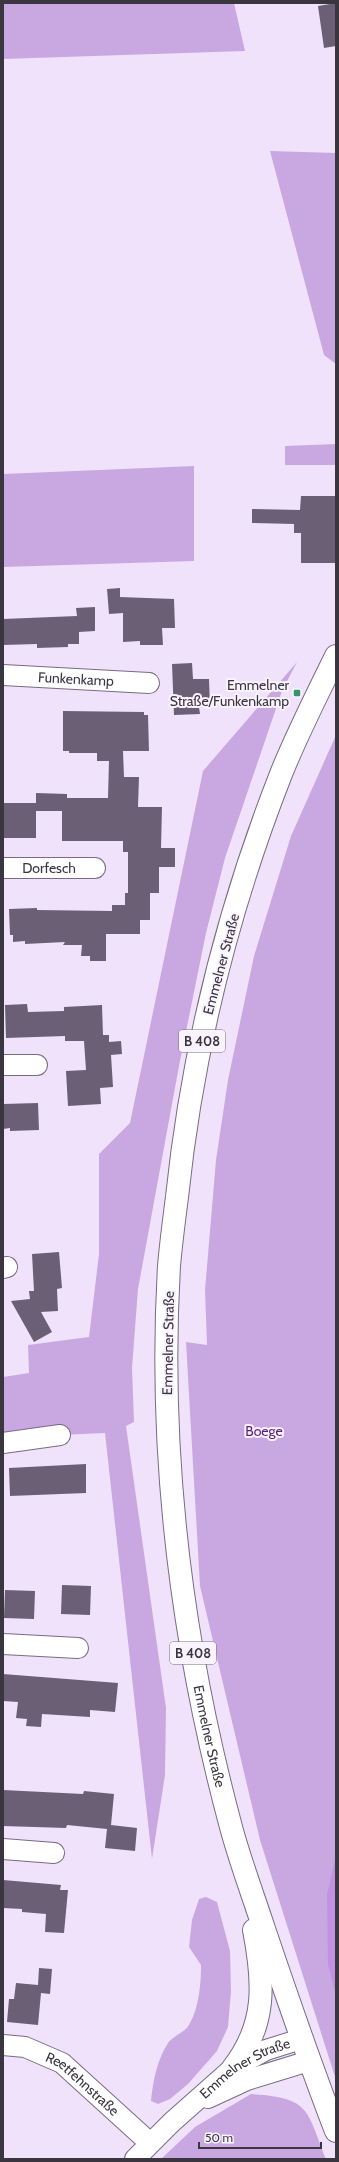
<svg xmlns="http://www.w3.org/2000/svg" width="339" height="2162" viewBox="0 0 339 2162" font-family="Cabin,sans-serif">
<style>
.green{fill:#c9a8e2}
.water{fill:#c291e4}
.building{fill:#6b5f75}
.lines{fill:none;stroke-linecap:round;stroke-linejoin:round}
.minor-casing{stroke:#786b82;stroke-width:22}
.major-casing{stroke:#786b82;stroke-width:24}
.minor{stroke:#fff;stroke-width:20}
.major{stroke:#fff;stroke-width:22}
.poi-dot{fill:#379369;stroke:#f9f3fe;stroke-width:1.5}
.labels{text-anchor:middle;stroke-width:4;stroke-linejoin:round;paint-order:stroke}
.shield{fill:#f9f3fe;stroke:#746e79;stroke-width:1}
.shield-label{font-size:13px;font-weight:bold;fill:#3b3540}
.street-label{font-size:14px;fill:#3b3540;stroke:#f9f3fe}
.poi-label{font-size:14px;fill:#3b3540;stroke:#f9f3fe;text-anchor:end}
.park-label{font-size:14px;fill:#5e1f80;stroke:#f9f3fe}
</style>
<rect width="100%" height="100%" fill="#f1e2fc"/>
<!-- green -->
<path class="green" d="M3 3H234L245 51 3 59Z
M270 151 336 153V364L324 355Z
M336 444V465H285V446Z
M194 466V561L3 567V474Z
M297 662 282 691 225 858 206 933 179 1066 138 1289 132 1368 134 1422 126 1426 166 1708 165 1775 152 1859 105 1433 60 1435 3 1443V1377L29 1373 28 1345 89 1337 99 1254V1154L130 1123 203 771Z
M336 735V2080L260 1840 200 1586 186 1342 207 1345 205 1290 216 1160 228 1080 254 956 291 836Z
M206 1897 217 1902 230 1951 231 1991 228 2027 217 2051 188 2084 170 2099 158 2104 151 2101C153 2081 157 2060 168 2043 173 2036 184 2033 189 2025 199 2008 201 1984 201 1965L189 1947 192 1920 199 1899Z
M251 2094C310 2098 306 2108 326 2159H161L195 2127Z"/>
<!-- water -->
<path class="water" d="M336 1855V1997L328 1964 327 1895Z"/>
<!-- building -->
<path class="building" d="M336 3V46L324 48 318 6Z
M301 496H336V563H301V533H294V524L252 523V509L300 510Z
M120 588V597L174 599 175 628H162L163 645H140V641L123 642V613L109 614 107 589Z
M95 607V631L79 632V644H68V647L37 648V644L3 645V619L77 616 76 608Z
M192 663 193 679H209L210 707H199L200 714 174 715 172 664Z
M63 711 144 712V715H148L149 751H123L124 777H139L138 807H162L161 848H175V867H159V893H150V920H140V934H106V961H90V956H81L82 945H63L65 942 25 944V941L13 942V935H10L9 909 37 908V910L112 911V905H125V893H128V852H123V841H62V811H36V838H3V803H36V793L67 794V798H108L109 761H97V753H69V751H63Z
M27 1004 28 1012 64 1011V1007L102 1005 103 1035H109V1042L121 1041 122 1054 111 1055 113 1087 100 1088 101 1104 68 1106 66 1071 86 1070 84 1041H65V1036L6 1038 5 1005Z
M38 1103 39 1130 10 1131V1128L3 1129V1104Z
M59 1252 62 1288 57 1289 58 1311 41 1312 52 1332 34 1342 11 1301 30 1299 29 1291H34L32 1254Z
M86 1464V1493L10 1496 9 1468Z
M62 1585 91 1586 90 1615 61 1614Z
M5 1590 35 1591 34 1619 4 1618Z
M3 1674 118 1683 115 1712 90 1710V1717L42 1714 41 1727 26 1726 27 1719 16 1718 18 1702 3 1701Z
M3 1790 83 1794 84 1791 114 1794 111 1825 137 1828 135 1851 105 1848 107 1829 67 1825 66 1828 3 1826Z
M3 1880 61 1885 60 1890H68L64 1933 45 1932 46 1914 22 1912V1909L3 1908Z
M39 1968 52 1969 50 1994 41 1993 38 2025 7 2022 9 1999H14L16 1983 38 1985Z"/>
<g class="lines">
<defs>
<g id="minor">
<path id="s1" d="M3 675 149 683"/>
<path id="s2" d="M3 868H95"/>
<path d="M3 1065H37"/>
<path d="M3 1268 7 1267"/>
<path d="M3 1443 60 1435"/>
<path d="M3 1644 78 1648"/>
<path d="M3 1849 54 1853"/>
<path id="s3" d="M3 2045 25 2047 62 2063 150 2143"/>
<path d="M208 2098 247 2080 309 2061"/>
<path id="s4" d="M135 2159 172 2122 233 2068 266 2050 301 2039"/>
</g>
<g id="major">
<path id="s5" d="M336 656C317 695 297 734 281 774 228 909 192 1054 177 1197 174 1220 171 1243 169 1266 158 1454 182 1645 231 1827 240 1861 253 1895 264 1929 287 1997 310 2064 336 2131"/>
<path d="M233 2068C267 2024 264 1982 254 1930"/>
</g>
</defs>
<!-- minor casing -->
<use href="#minor" class="minor-casing"/>
<!-- major casing -->
<use href="#major" class="major-casing"/>
<!-- minor -->
<use href="#minor" class="minor"/>
<!-- major -->
<use href="#major" class="major"/>
</g>
<!-- markers -->
<rect class="poi-dot" x="293" y="689" width="8" height="8" rx="2"/>
<g class="labels">
<!-- shield labels -->
<g class="shield">
<rect x="179" y="1030" width="46" height="22" rx="3"/>
<rect x="170" y="1642" width="46" height="22" rx="3"/>
</g>
<g class="shield-label">
<text x="202" y="1046">B 408</text>
<text x="193" y="1658">B 408</text>
</g>
<!-- street labels -->
<g class="street-label">
<text dy="5" stroke="none"><textPath href="#s1" startOffset="73">Funkenkamp</textPath></text>
<text dy="5" stroke="none"><textPath href="#s2" startOffset="46">Dorfesch</textPath></text>
<text transform="translate(221 964) rotate(-75)" y="5">Emmelner Straße</text>
<text transform="translate(168 1343) rotate(-89)" y="5">Emmelner Straße</text>
<text dy="5" stroke="none"><textPath href="#s5" startOffset="1110">Emmelner Straße</textPath></text>
<text dy="5" stroke="none"><textPath href="#s4" startOffset="144">Emmelner Straße</textPath></text>
<text dy="5" stroke="none"><textPath href="#s3" startOffset="91">Reetfehnstraße</textPath></text>
</g>
<!-- poi labels -->
<g class="poi-label">
<text x="289" y="690">Emmelner<tspan x="289" dy="16">Straße/Funkenkamp</tspan></text>
</g>
<!-- park labels -->
<g class="park-label">
<text x="264" y="1436">Boege</text>
</g>
</g>
<!-- border -->
<rect width="339" height="2162" fill="none" stroke="#3b3540" stroke-width="8"/>
<!-- scale -->
<path d="M199 2142v6h122v-6" fill="none" stroke="#3b3540" stroke-width="2"/>
<text x="205" y="2142" font-size="12" fill="#3b3540" stroke="#f9f3fe" stroke-width="3" paint-order="stroke">50 m</text>
</svg>
